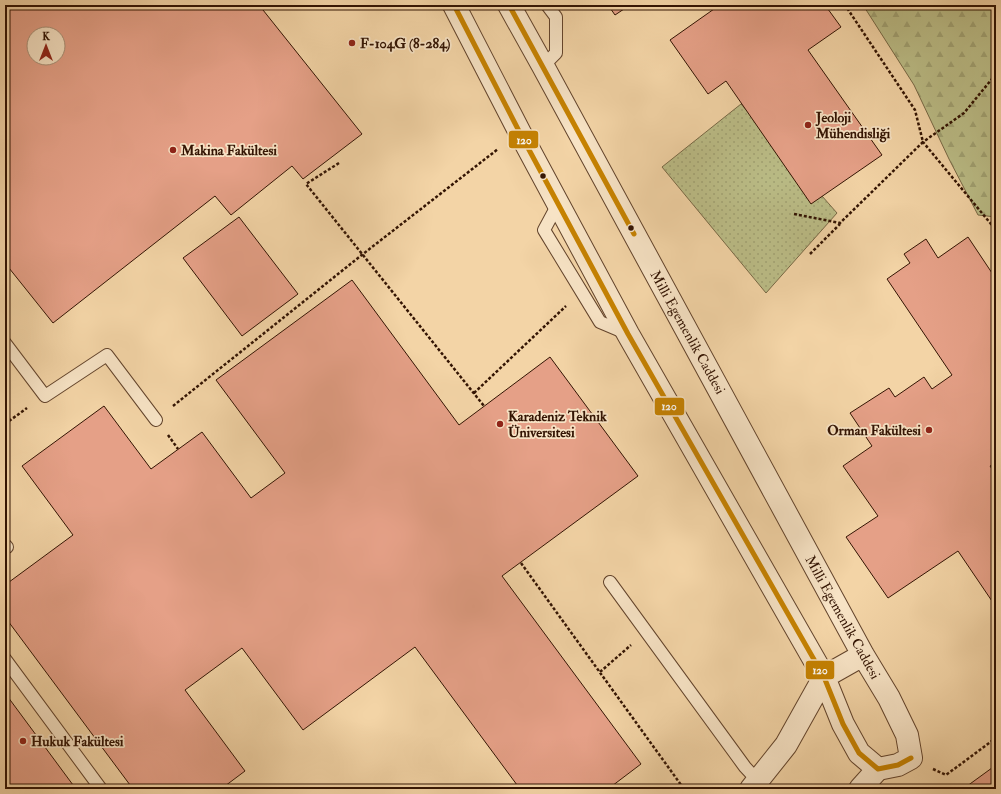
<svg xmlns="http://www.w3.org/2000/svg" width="1001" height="794" viewBox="0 0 1001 794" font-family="'IM FELL Double Pica',serif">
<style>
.forest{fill:url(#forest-firs);stroke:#776845}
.garden{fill:url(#garden-dots);stroke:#776845}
.building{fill:#e5a087;stroke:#331403;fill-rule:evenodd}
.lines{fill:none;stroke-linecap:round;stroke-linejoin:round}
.service-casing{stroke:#63442c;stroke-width:14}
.minor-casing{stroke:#63442c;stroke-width:24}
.tertiary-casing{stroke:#63442c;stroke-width:24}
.path{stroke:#331403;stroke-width:2.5;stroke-dasharray:3 2;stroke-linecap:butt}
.service{stroke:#f7e3c5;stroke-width:12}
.minor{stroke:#f7e3c5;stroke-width:22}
.tertiary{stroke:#f7e3c5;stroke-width:22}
.bus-1-casing{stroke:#f7e3c5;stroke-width:8}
.bus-1{stroke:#c68201;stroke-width:5}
.poi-dot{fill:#8f2418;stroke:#f7e3c5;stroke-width:1.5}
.bus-dot{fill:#331403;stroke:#f7e3c5;stroke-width:1.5}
.labels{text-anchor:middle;stroke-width:3.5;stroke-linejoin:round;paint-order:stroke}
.poi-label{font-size:14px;font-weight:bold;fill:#331403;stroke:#f7e3c5;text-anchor:start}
.street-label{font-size:14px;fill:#331403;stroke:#f7e3c5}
.line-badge{stroke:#f7e3c5;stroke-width:1.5}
.badge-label{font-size:11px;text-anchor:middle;font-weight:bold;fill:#fff}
</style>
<defs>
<pattern id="forest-firs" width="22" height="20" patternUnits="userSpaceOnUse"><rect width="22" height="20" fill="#bbbd87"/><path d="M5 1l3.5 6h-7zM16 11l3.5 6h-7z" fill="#a1a273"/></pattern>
<pattern id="garden-dots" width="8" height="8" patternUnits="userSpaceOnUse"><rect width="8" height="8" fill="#bbbd87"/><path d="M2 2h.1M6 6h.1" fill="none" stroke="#a1a273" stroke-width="1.8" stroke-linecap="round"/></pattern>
</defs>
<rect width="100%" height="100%" fill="#f3d4a6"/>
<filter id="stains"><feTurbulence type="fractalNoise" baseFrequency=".005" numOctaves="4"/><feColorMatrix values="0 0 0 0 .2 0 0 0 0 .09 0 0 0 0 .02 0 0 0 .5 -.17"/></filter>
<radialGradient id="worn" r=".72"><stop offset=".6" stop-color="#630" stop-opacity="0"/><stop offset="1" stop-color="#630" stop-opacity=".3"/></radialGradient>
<!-- forest -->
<path class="forest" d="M863 5H996V217L978 215 949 159 914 85Z"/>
<!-- garden -->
<path class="garden" d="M741 104 837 213 766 293 662 167Z"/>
<!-- building -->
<path class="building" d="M5 5H259L362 134 303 179 292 166 231 215 215 196 53 323 5 263ZM34 34H58V58H34Z
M608 5H630L615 15Z
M711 5H825L841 27 808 50 882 155 811 204 726 81 708 94 670 40 714 9Z
M239 217 298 294 242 336 183 258Z
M968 237 996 279V462L990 466 996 475V607L958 551 888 598 846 537 878 516 843 466 872 446 850 413 889 388 895 397 924 377 932 389 952 375 887 279 910 263 904 254 926 239 938 258Z
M352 280 459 425 550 357 638 476 502 576 641 764 608 789H520L415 647 303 730 242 648 185 690 245 771 221 789H133L5 617V585L73 535 22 466 104 406 151 469 202 432 251 498 285 473 216 380Z
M5 693 76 789H5Z
M996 765V789H963Z"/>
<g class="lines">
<defs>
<path id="service" d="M543 66 556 53V17L547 5
M558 204 544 230 600 322 626 333
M5 343 45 396 107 355 156 420
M5 545 7 547 5 548
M610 582 745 767 758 781
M5 659 101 789"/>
<path id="minor" d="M860 789 878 769"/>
<path id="tertiary" d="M454 5 520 133 628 334 824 677 843 724 859 753 878 769 898 765 911 758 907 735 889 698 863 655 543 66 509 5
M751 789 786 745 824 677 863 655"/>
</defs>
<!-- service casing -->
<use href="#service" class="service-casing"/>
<!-- minor casing -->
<use href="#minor" class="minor-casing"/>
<!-- tertiary casing -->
<use href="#tertiary" class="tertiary-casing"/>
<!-- path -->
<path class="path" d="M996 74 964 113 923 142 996 230
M339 163 306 184 484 406
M794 214 840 223 923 142 915 110 845 5
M810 254 840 224
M474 393 566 306
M173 406 363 254 498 149
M5 424 27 408
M168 435 178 449
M521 563 684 789
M600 672 631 645
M933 769 946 775 996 738"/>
<!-- service -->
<use href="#service" class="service"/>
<!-- minor -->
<use href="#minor" class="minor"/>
<!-- tertiary -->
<use href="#tertiary" class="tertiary"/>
<defs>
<path id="bus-1" d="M454 5 520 133 628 334 824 677 843 724 859 753 878 769 898 765 911 758
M509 5 634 234"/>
</defs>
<!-- bus-1 casing -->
<use href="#bus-1" class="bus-1-casing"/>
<!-- bus-1 -->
<use href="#bus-1" class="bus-1"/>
</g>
<!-- markers -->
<g class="poi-dot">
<circle cx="352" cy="43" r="4"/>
<circle cx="808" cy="125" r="4"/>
<circle cx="173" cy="150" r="4"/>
<circle cx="500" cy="424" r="4"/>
<circle cx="929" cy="430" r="4"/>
<circle cx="23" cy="741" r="4"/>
</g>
<g class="bus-dot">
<circle cx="543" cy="176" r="3.5"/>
<circle cx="631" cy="228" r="3.5"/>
</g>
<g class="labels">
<!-- poi labels -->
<g class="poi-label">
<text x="360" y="48">F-104G (8-284)</text>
<text x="816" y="122">Jeoloji<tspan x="816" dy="16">Mühendisliği</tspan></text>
<text x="181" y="155">Makina Fakültesi</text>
<text x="508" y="421">Karadeniz Teknik<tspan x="508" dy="16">Üniversitesi</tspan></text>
<text x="921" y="435" text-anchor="end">Orman Fakültesi</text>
<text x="31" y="746">Hukuk Fakültesi</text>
</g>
<!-- street labels -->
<g class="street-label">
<text transform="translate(688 332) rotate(61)" y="5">Milli Egemenlik Caddesi</text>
<text transform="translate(843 617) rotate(61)" y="5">Milli Egemenlik Caddesi</text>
</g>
</g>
<g class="line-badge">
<rect x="508" y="130" width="31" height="19" rx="4" fill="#c68201"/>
<rect x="654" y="397" width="31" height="19" rx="4" fill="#c68201"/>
<rect x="805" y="660" width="30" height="20" rx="4" fill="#c68201"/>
</g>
<g class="badge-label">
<text x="524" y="144">120</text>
<text x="669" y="410">120</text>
<text x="820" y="674">120</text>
</g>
<!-- margin -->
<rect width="1001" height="794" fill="none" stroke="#f3d4a6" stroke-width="20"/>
<rect x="6" y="6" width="989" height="782" fill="none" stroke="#331403" stroke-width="2"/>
<rect x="10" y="10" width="981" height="774" fill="none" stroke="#331403"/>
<!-- north arrow -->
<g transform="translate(46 46)"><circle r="19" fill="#f7e3c5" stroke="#a99077"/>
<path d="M0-3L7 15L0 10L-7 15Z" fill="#8f2418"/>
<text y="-6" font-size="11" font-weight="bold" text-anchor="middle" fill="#331403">K</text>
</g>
<rect width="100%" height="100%" filter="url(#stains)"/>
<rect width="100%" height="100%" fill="url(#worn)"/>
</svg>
